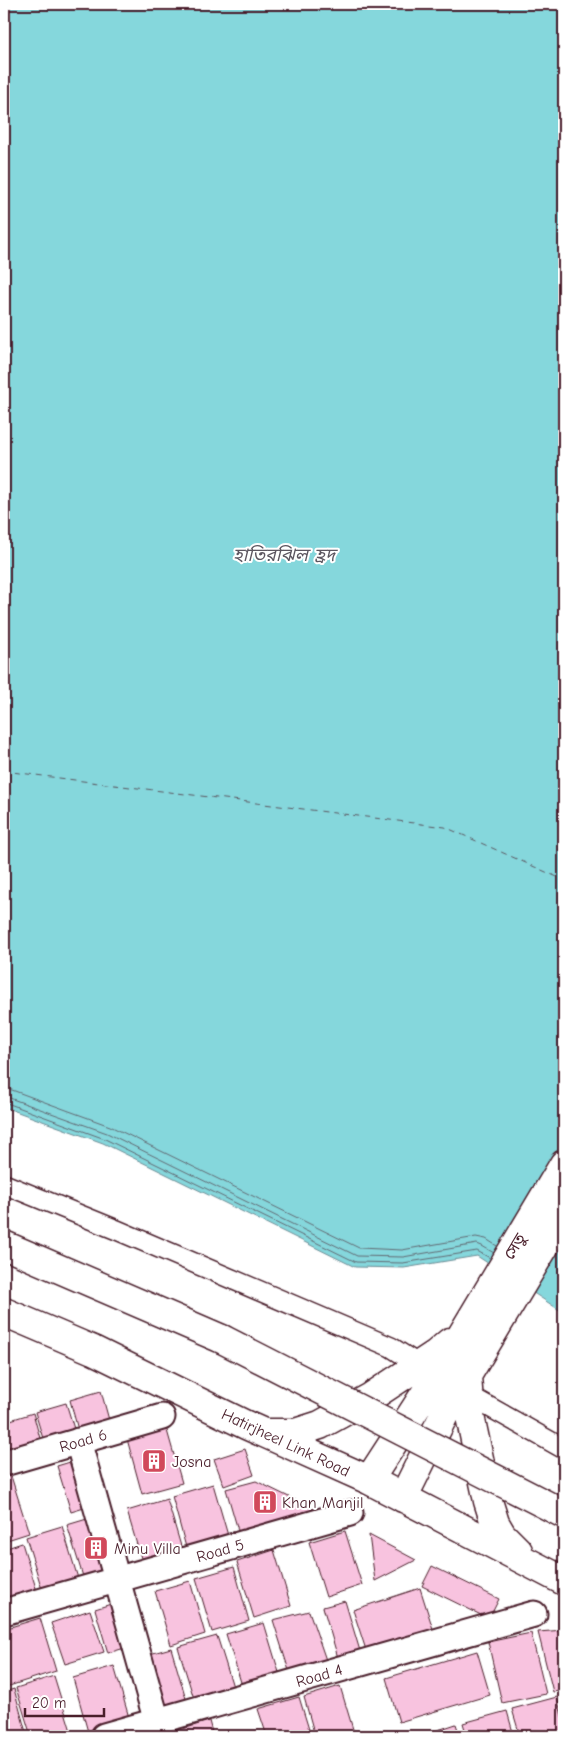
<svg xmlns="http://www.w3.org/2000/svg" width="568" height="1740" viewBox="0 0 568 1740" font-family="'Comic Neue','Noto Sans Bengali',sans-serif">
<style>
.water{fill:#85d7dc;stroke:#6d8d95}
.lines{fill:none;stroke-linecap:round;stroke-linejoin:round}
.shore{stroke:#626972;stroke-width:1}
.ferry{stroke:#5c5660;stroke-width:1;stroke-dasharray:6 5;stroke-linecap:butt}
.building{fill:#f8c3df;stroke:#4a1f2b}
.pedestrian-casing{stroke:#4a1f2b;stroke-width:22}
.minor-casing{stroke:#4a1f2b;stroke-width:29}
.secondary-casing{stroke:#4a1f2b;stroke-width:31}
.pedestrian{stroke:#fff;stroke-width:19}
.minor{stroke:#fff;stroke-width:25}
.secondary{stroke:#fff;stroke-width:28}
.secondary-bridge-casing{stroke:#4a1f2b;stroke-width:31;stroke-linecap:butt}
.secondary-bridge{stroke:#fff;stroke-width:28}
.labels{text-anchor:middle;stroke-width:4;stroke-linejoin:round;paint-order:stroke}
.street-label{font-size:16px;fill:#4a1f2b;stroke:#fff}
.poi-label{font-size:16px;fill:#4a1f2b;stroke:#fff;text-anchor:start}
.water-label{font-size:18px;font-style:italic;fill:#5c5660;stroke:#fff}
</style>
<rect width="100%" height="100%" fill="#fff"/>
<filter id="ink" filterUnits="userSpaceOnUse"><feTurbulence type="fractalNoise" baseFrequency=".02" numOctaves="2"/><feDisplacementMap in="SourceGraphic" scale="10" xChannelSelector="R" yChannelSelector="G"/><feConvolveMatrix kernelMatrix="1 2 1 2 8 2 1 2 1" color-interpolation-filters="sRGB"/></filter>
<g filter="url(#ink)">
<!-- water -->
<path class="water" d="M4 4H564V1337L562 1328 561 1311 477 1256 404 1268 355 1267 103 1143 4 1107Z"/>
<g class="lines">
<!-- shore -->
<path class="shore" d="M4 1089 12 1090 110 1126 359 1248 402 1250 476 1237 486 1239 497 1246
M4 1096 107 1133 357 1256 403 1257 477 1244 482 1246 494 1253
M4 1102 105 1139 356 1262 403 1263 477 1251 490 1258"/>
<!-- ferry -->
<path class="ferry" d="M4 771 445 827 564 880"/>
</g>
<!-- building -->
<path class="building" d="M101 1391 109 1420 78 1430 70 1400Z
M66 1403 75 1432 44 1442 35 1412Z
M33 1413 41 1442 10 1452 4 1429V1422Z
M166 1427 182 1483 142 1494 127 1439Z
M245 1449 254 1475 224 1486 214 1459Z
M93 1455 107 1501 71 1512 57 1466Z
M11 1476 29 1533 4 1541V1478Z
M256 1481 328 1516 242 1544 226 1489Z
M213 1484 229 1539 187 1551 172 1496Z
M167 1499 183 1553 143 1565 127 1511Z
M107 1513 125 1571 85 1583 67 1525Z
M62 1526 80 1585 44 1596 26 1537Z
M345 1531 362 1585 326 1597 309 1542Z
M369 1535 416 1560 375 1581Z
M22 1543 40 1601 4 1609V1549Z
M274 1550 291 1606 254 1618 237 1562Z
M432 1566 499 1599 489 1619 422 1586Z
M234 1567 249 1621 212 1632 196 1578Z
M190 1581 205 1634 171 1645 155 1591Z
M420 1588 433 1629 366 1650 353 1610Z
M124 1600 138 1644 108 1653 95 1609Z
M345 1601 360 1651 338 1658 323 1607Z
M90 1610 104 1652 65 1664 51 1623Z
M309 1611 327 1663 291 1677 273 1620Z
M40 1618 56 1671 6 1687 4 1681V1629Z
M264 1623 281 1679 244 1692 226 1634Z
M564 1630V1690L553 1692 538 1632Z
M531 1633 546 1694 502 1703 488 1642Z
M217 1636 234 1690 195 1702 178 1647Z
M171 1648 187 1702 149 1714 132 1659Z
M477 1651 490 1695 399 1722 386 1678Z
M114 1666 130 1721 88 1732 73 1678Z
M54 1676 71 1731 55 1736H31L16 1688Z
M340 1686 355 1736H315L304 1697Z
M14 1689 27 1736H4V1692Z
M299 1697 311 1736H267L258 1709Z
M557 1697 564 1724V1736H520L512 1709Z
M507 1711 514 1736H467L463 1723Z
M209 1721 213 1736H168L167 1734Z
M456 1724 460 1736H420Z"/>
<g class="lines">
<defs>
<path id="pedestrian" d="M4 1184 117 1230 391 1347 427 1370
M461 1391 564 1449"/>
<path id="minor" d="M78 1441 161 1736
M4 1463 162 1417
M4 1612 350 1513
M104 1736 534 1614"/>
<path id="secondary" d="M4 1245 222 1339
M4 1312 93 1350 246 1425 369 1480 564 1581
M467 1376 470 1416 488 1501 495 1523 502 1535 518 1551
M267 1433H295L320 1425 371 1397 436 1354 450 1342
M369 1480 447 1360 564 1164
M403 1498 447 1409 564 1214"/>
</defs>
<!-- pedestrian casing -->
<use href="#pedestrian" class="pedestrian-casing"/>
<!-- minor casing -->
<use href="#minor" class="minor-casing"/>
<!-- secondary casing -->
<use href="#secondary" class="secondary-casing"/>
<!-- pedestrian -->
<use href="#pedestrian" class="pedestrian"/>
<!-- minor -->
<use href="#minor" class="minor"/>
<!-- secondary -->
<use href="#secondary" class="secondary"/>
<defs>
<path id="secondary-bridge" d="M222 1339 564 1514"/>
</defs>
<!-- secondary-bridge casing -->
<use href="#secondary-bridge" class="secondary-bridge-casing"/>
<!-- secondary-bridge -->
<use href="#secondary-bridge" class="secondary-bridge"/>
</g>
</g>
<!-- icons -->
<defs>
<symbol id="building-square" viewBox="-11 -11 22 22"><rect x="-9" y="-9" width="18" height="18" rx="4" fill="#d1495b" stroke="#fff"/><path d="M-4-6H4V6H1V3H-1V6H-4ZM-2.5-4.3h1.7v1.8h-1.7ZM.8-4.3h1.7v1.8H.8ZM-2.5-1h1.7V.8h-1.7ZM.8-1h1.7V.8H.8Z" fill="#fff"/></symbol>
</defs>
<g fill-rule="evenodd">
<use href="#building-square" x="140" y="1447" width="28" height="28"/>
<use href="#building-square" x="251" y="1488" width="28" height="28"/>
<use href="#building-square" x="82" y="1534" width="28" height="28"/>
</g>
<g class="labels">
<!-- street labels -->
<g class="street-label">
<text transform="translate(514 1246) rotate(-59)" y="6">সেতু</text>
<text transform="translate(83 1440) rotate(-16)" y="6">Road 6</text>
<text transform="translate(286 1442) rotate(25)" y="6">Hatirjheel Link Road</text>
<text transform="translate(220 1550) rotate(-16)" y="6">Road 5</text>
<text transform="translate(319 1675) rotate(-16)" y="6">Road 4</text>
</g>
<!-- poi labels -->
<g class="poi-label">
<text x="172" y="1467">Josna</text>
<text x="282" y="1508">Khan Manjil</text>
<text x="114" y="1554">Minu Villa</text>
</g>
<!-- water labels -->
<g class="water-label">
<text x="284" y="561">হাতিরঝিল হ্রদ</text>
</g>
</g>
<!-- margin -->
<rect width="568" height="1740" fill="none" stroke="#fff" stroke-width="20"/>
<rect x="10" y="10" width="548" height="1720" fill="none" stroke="#4a1f2b" stroke-width="2" filter="url(#ink)"/>
<!-- scale -->
<path d="M25 1708v8h79v-8" fill="none" stroke="#4a1f2b" stroke-width="2.5"/>
<text x="32" y="1708" font-size="15" fill="#4a1f2b" stroke="#ffffff" stroke-width="4" paint-order="stroke">20 m</text>
</svg>
